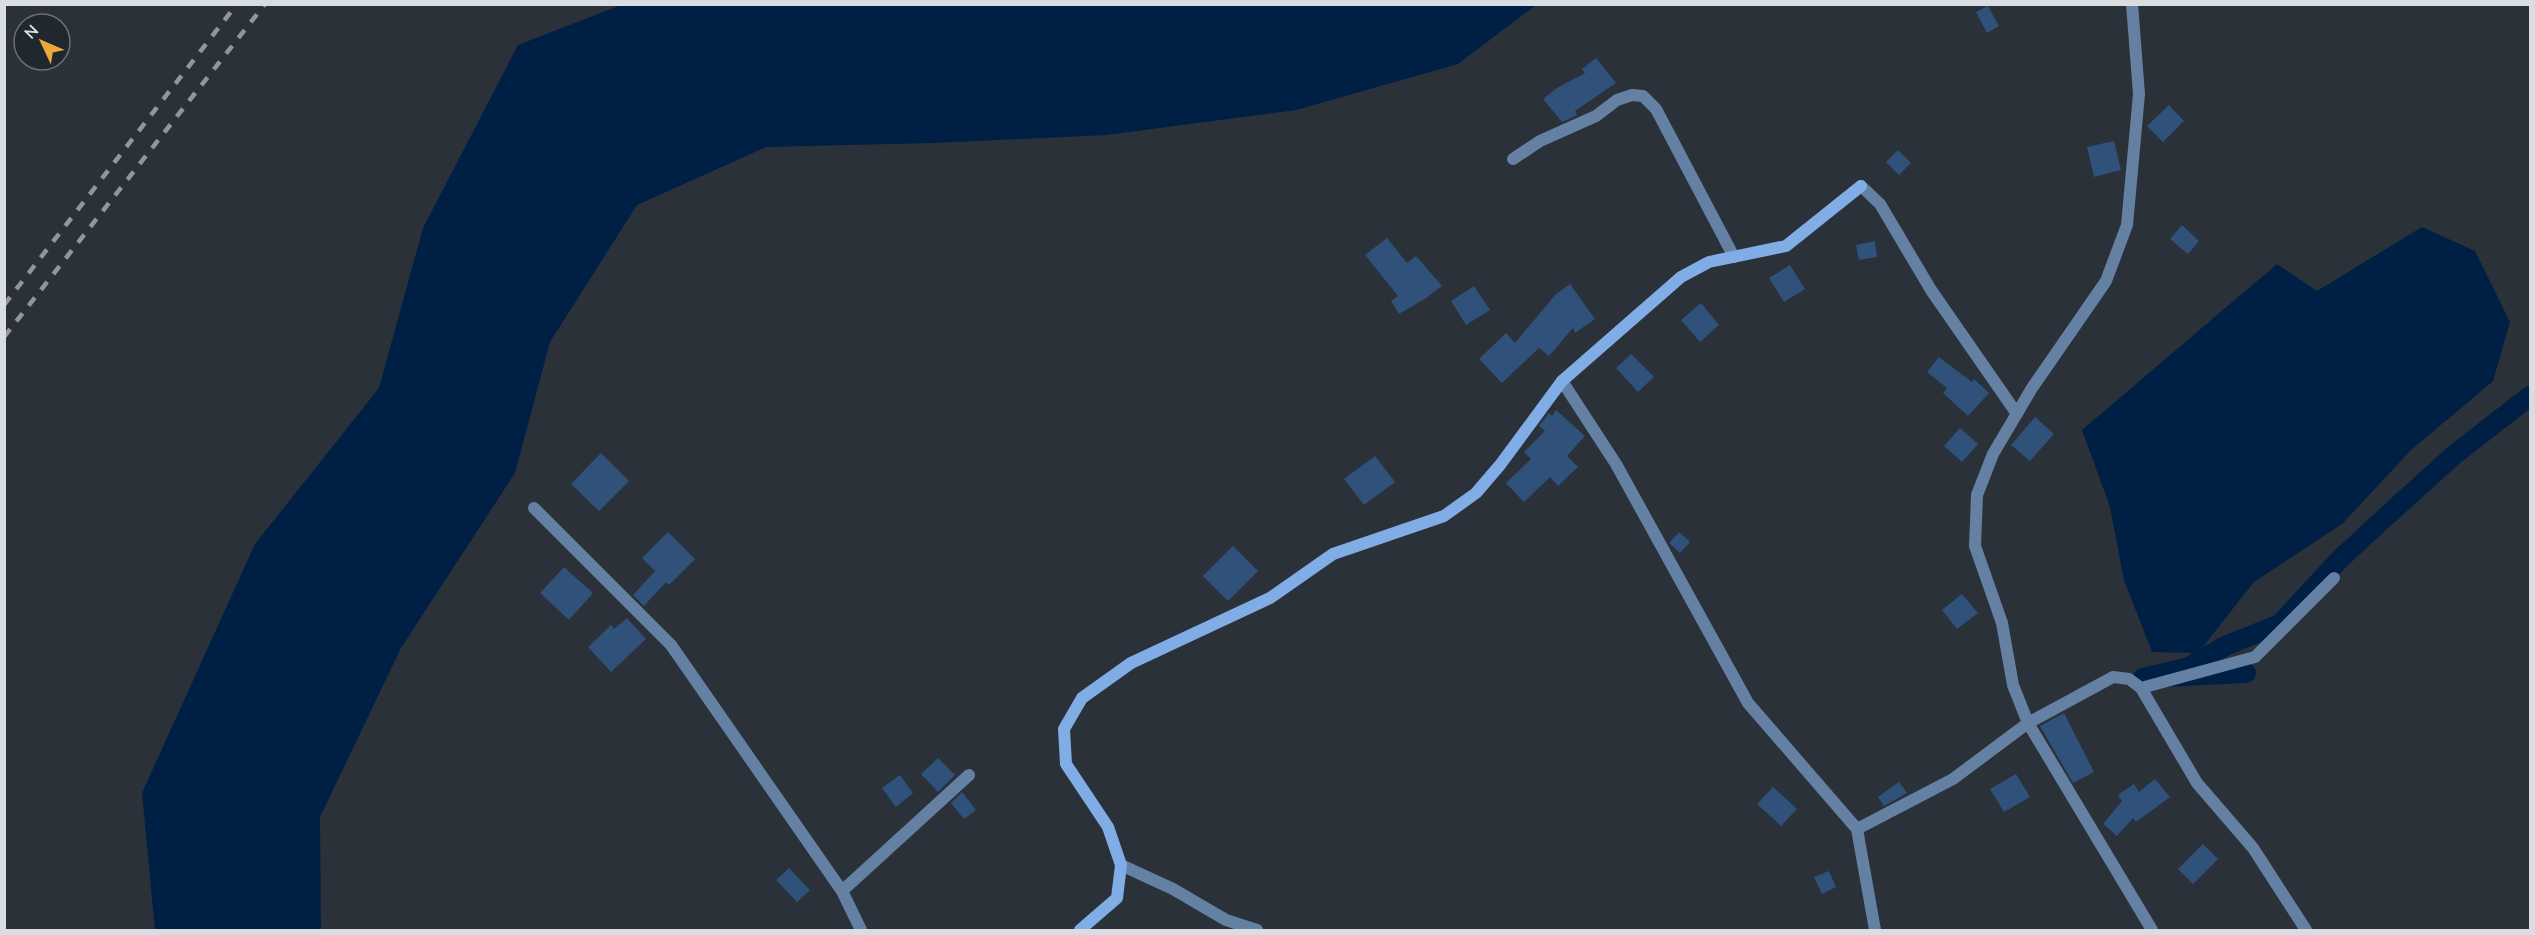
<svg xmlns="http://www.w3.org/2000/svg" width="2535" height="935" viewBox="0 0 2535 935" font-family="'Nunito Sans',sans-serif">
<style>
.water{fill:#001f45}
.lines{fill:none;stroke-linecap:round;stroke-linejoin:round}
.canal{stroke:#001f45;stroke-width:20}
.building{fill:#2f517a}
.street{stroke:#6480a3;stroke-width:12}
.secondary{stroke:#80ade5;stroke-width:12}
.rail{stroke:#91969c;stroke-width:4.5;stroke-dasharray:10 10;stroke-linecap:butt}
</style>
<rect width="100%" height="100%" fill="#2b3139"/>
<!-- water -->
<path class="water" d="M621 5H1536L1458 64 1296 110 1106 135 934 143 766 147 637 205 550 342 515 473 401 648 320 817 321 930H155L142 793 255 544 379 388 423 228 518 45Z
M2422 227 2475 251 2510 322 2493 381 2411 450 2342 524 2254 582 2198 653 2152 652 2124 580 2110 507 2082 430 2277 264 2317 291Z"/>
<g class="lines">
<!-- canal -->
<path class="canal" d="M2246 673 2143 678 2189 667 2225 646 2280 624 2340 559 2380 522 2454 455 2530 396"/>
</g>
<!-- building -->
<path class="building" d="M1988 6 1999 26 1987 33 1976 12Z
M1596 58 1616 83 1575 111 1577 115 1562 122 1543 99 1557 88 1585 73 1582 69Z
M2169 105 2184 121 2163 142 2147 126Z
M2114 141 2121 170 2094 177 2087 147Z
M1898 150 1911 163 1899 175 1886 162Z
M2182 225 2199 241 2188 254 2170 239Z
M1387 238 1407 263 1416 256 1442 286 1426 298 1399 314 1391 301 1398 296 1365 255Z
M1875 241 1877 257 1859 260 1856 245Z
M1790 265 1805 289 1784 302 1769 278Z
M1570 284 1595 319 1575 333 1573 328 1549 356 1539 348 1502 383 1479 359 1506 333 1515 343 1556 294Z
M1474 286 1490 310 1466 325 1451 301Z
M1701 303 1719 325 1700 342 1681 320Z
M1631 354 1654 377 1638 392 1616 368Z
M1939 357 1972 382 1974 379 1989 393 1968 416 1943 393 1947 388 1927 372Z
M1556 410 1585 436 1567 456 1578 467 1558 486 1550 477 1524 502 1506 483 1531 459 1524 452 1545 431 1539 426 1549 413 1552 416Z
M2035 417 2054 434 2030 461 2011 445Z
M1960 428 1978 444 1962 462 1944 446Z
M601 453 629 481 599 511 571 484Z
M1375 456 1395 482 1364 505 1344 479Z
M668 532 695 559 669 585 666 582 644 606 633 595 655 571 642 558Z
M1679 532 1690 542 1680 553 1669 543Z
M1233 546 1258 571 1228 601 1203 576Z
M564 567 593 593 569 620 540 593Z
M1962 594 1978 613 1957 629 1942 610Z
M627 618 646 639 611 672 588 647 611 625 614 629Z
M2064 713 2094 772 2073 783 2040 726Z
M938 758 955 775 938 792 921 774Z
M2016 774 2030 797 2004 812 1990 789Z
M900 775 913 793 896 807 882 788Z
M2155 779 2170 797 2136 822 2133 818 2117 836 2103 824 2122 801 2118 795 2134 784 2139 792Z
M1899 782 1907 793 1884 806 1878 797Z
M1773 787 1797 809 1781 826 1757 804Z
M962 792 976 810 964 819 951 803Z
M2203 844 2218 859 2193 884 2178 869Z
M789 868 810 890 797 902 776 880Z
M1829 871 1836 887 1822 894 1814 877Z"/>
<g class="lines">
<!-- street -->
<path class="street" d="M2132 4 2139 94 2127 225 2106 281 2032 388 1993 454 1977 495 1975 546 2002 623 2013 685 2028 723 2152 930
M1513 159 1540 141 1596 116 1617 100 1632 95 1643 96 1656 109 1734 257
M1861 186 1880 204 1931 290 2017 414
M1562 381 1616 464 1748 703 1857 829 1875 930
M534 508 671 645 842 891 861 930
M2141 688 2255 657 2334 578
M1857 829 1953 779 2028 723 2113 677 2129 679 2141 688 2197 783 2253 848 2306 930
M1121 865 1173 889 1226 920 1257 930
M842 891 969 775"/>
<!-- secondary -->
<path class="secondary" d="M1080 930 1117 898 1121 865 1108 827 1066 764 1064 729 1082 698 1131 663 1270 598 1333 554 1444 516 1476 493 1500 465 1562 381 1681 277 1709 262 1786 246 1861 186"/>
<!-- rail -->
<path class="rail" d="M4 305 237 4
M4 337 265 4"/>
</g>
<!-- border -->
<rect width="2535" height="935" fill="none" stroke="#d9dde2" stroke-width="12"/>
<!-- north arrow -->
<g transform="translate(42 42) rotate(314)"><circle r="28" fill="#21272f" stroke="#6b7077" stroke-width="1.5"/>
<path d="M0-4.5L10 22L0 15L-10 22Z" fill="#eda83b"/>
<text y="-9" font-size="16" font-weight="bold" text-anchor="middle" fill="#d9dde2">N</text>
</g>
</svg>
